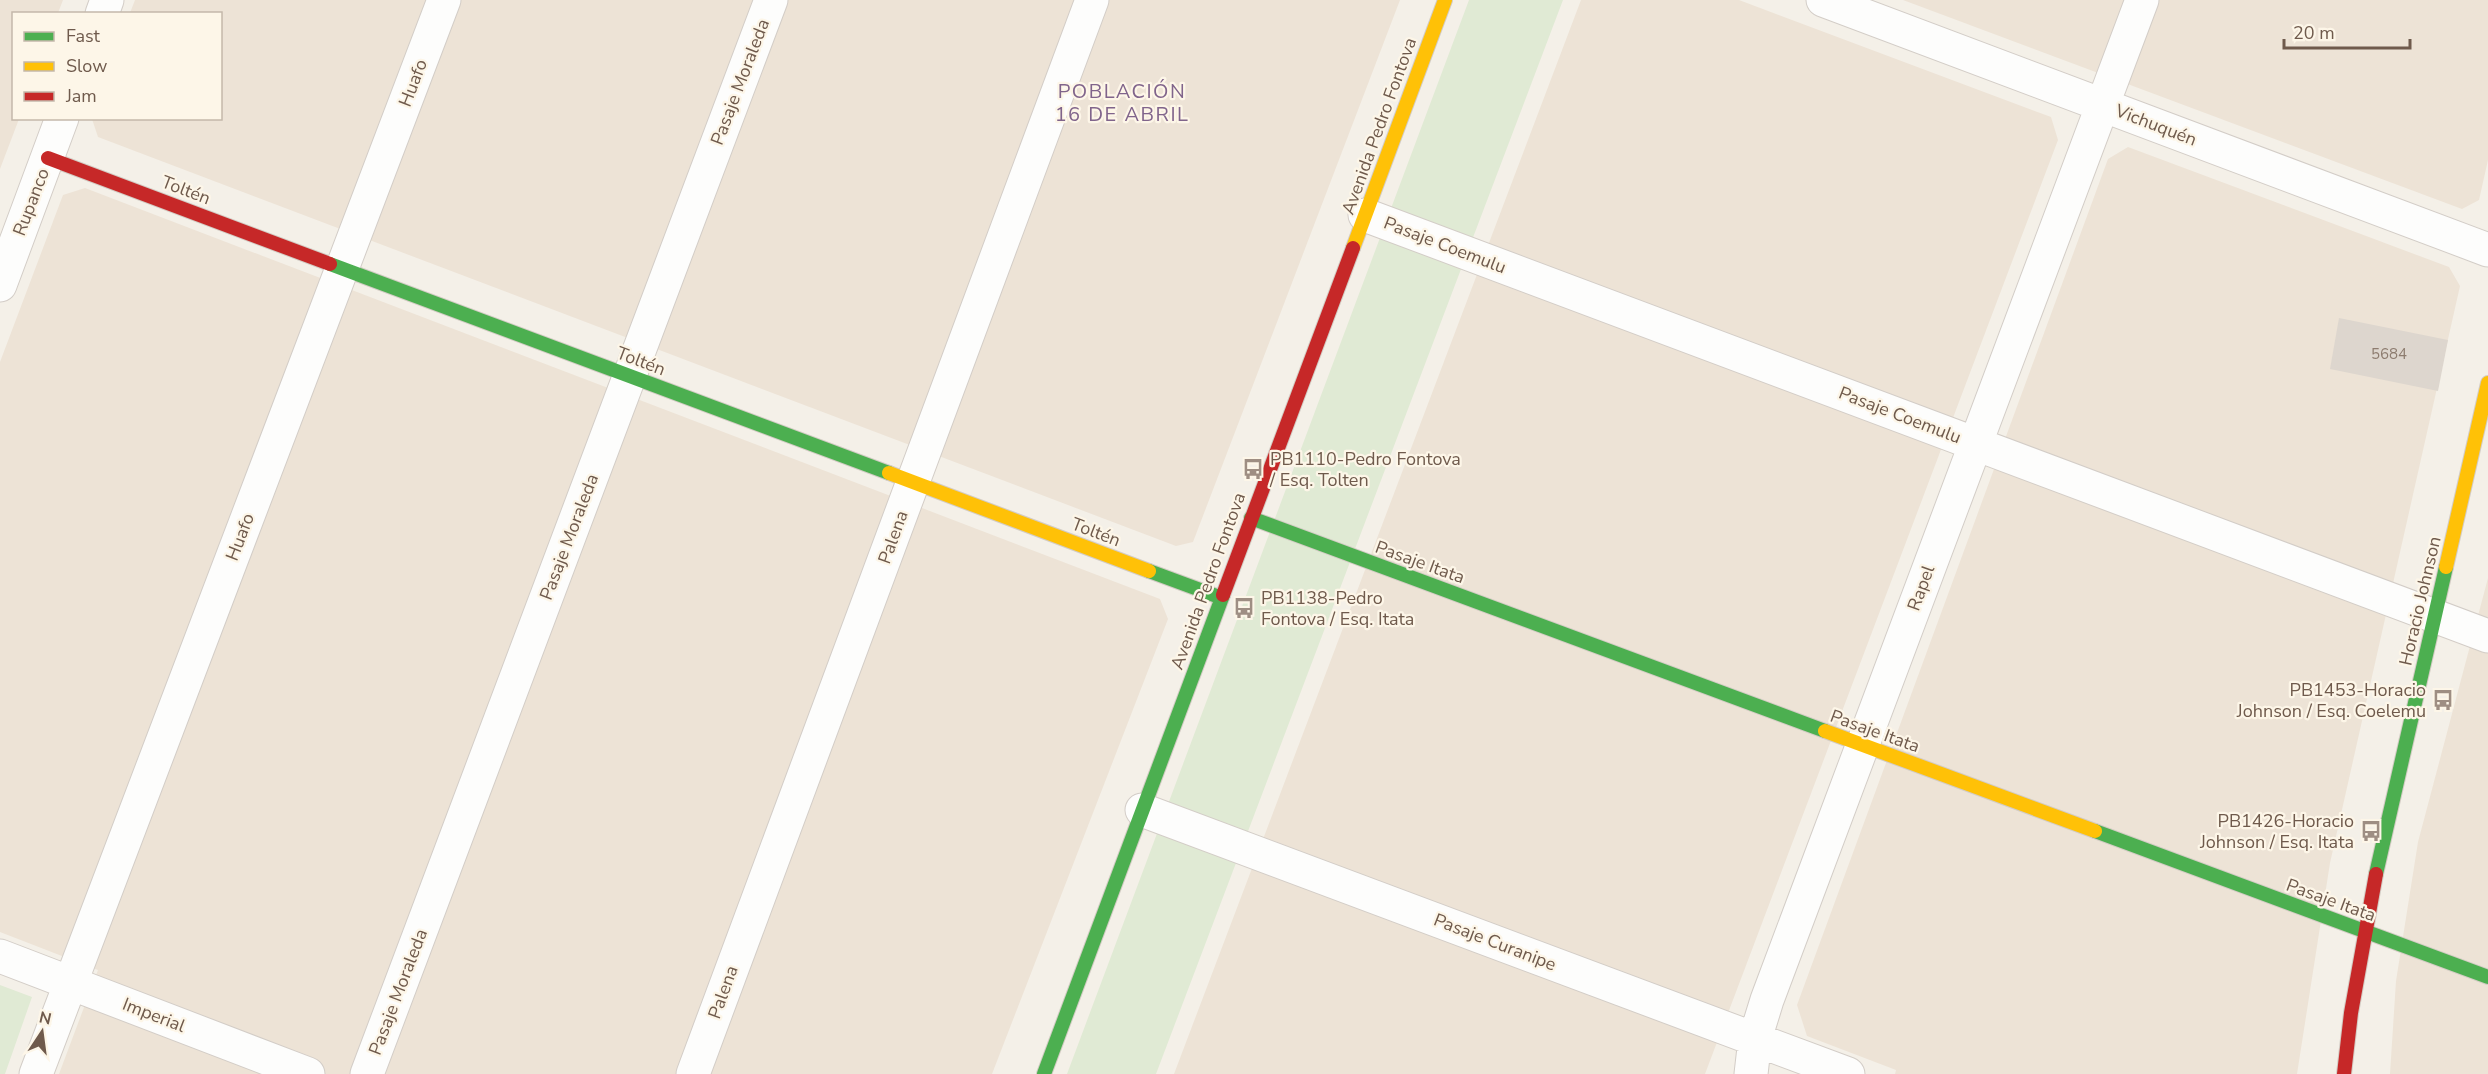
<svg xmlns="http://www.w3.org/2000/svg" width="2488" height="1074" viewBox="0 0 2488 1074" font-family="'Nunito Sans',sans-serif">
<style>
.residential{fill:#ede3d6}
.green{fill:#e0ead4}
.building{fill:#ddd6ce}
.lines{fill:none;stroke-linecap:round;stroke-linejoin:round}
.street-casing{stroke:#d3cdc7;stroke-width:35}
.fast-casing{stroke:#d3ccc4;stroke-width:16}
.slow-casing{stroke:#d3ccc4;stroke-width:16}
.jam-casing{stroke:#d3ccc4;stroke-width:16}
.street{stroke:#fdfdfc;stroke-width:33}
.fast{stroke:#4caf50;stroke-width:14}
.slow{stroke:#ffc107;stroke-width:14}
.jam{stroke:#c62828;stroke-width:14}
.labels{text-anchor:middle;stroke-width:4.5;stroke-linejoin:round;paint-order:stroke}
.number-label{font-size:15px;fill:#8d7c6f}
.street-label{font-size:18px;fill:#6f5a4c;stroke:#fdf6e8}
.poi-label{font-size:18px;fill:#6f5a4c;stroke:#fdf6e8;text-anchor:start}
.neighbourhood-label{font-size:20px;letter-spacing:1.5px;fill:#80648b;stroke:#fdf6e8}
</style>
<rect width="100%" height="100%" fill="#f4f0e8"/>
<!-- residential -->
<path class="residential" d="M0 0H63L58 13 14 14V118L19 119 0 169Z
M135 0H1400L1193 542 1176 546 98 137 92 119 220 118V14L130 13Z
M1581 0H1739L2051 117 2058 140 1705 1074H1174Z
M1903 0H2488V160L2479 200 2462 209Z
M2128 147 2449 267 2460 286 2330 863 2297 1074H1895L1896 1070 1807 1036 1797 1005 2108 159Z
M85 188 1160 599 1168 619 992 1074H59L98 970 0 932V362L63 195Z
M2488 578V1074H2390L2396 981 2418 842Z"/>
<!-- green -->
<path class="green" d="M1469 0H1563L1156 1074H1067Z
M0 985 32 997 5 1074H0Z"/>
<!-- building -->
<path class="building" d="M2339 318 2448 340 2438 391 2330 369Z"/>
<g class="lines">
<defs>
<path id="street" d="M1823 0 2488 250
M102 14 107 0
M1365 215 2488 636
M0 285 62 118
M1142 810 1848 1074
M0 956 308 1074
M36 1074 444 0
M367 1074 771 0
M693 1074 1092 0
M1751 1074 1755 1039 1767 1000 2142 0"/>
<path id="fast" d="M330 264 889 473
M1251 518 1825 731
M1149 571 1222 598
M2095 831 2488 977
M2376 874 2446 567
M1044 1074 1223 595"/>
<path id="slow" d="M1353 248 1445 0
M889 473 1149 571
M2446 567 2488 383
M1825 731 2095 831"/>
<path id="jam" d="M48 158 330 264
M1223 595 1353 248
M2344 1074 2351 1013 2376 874"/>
</defs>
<!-- street casing -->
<use href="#street" class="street-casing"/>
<!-- fast casing -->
<use href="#fast" class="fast-casing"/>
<!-- slow casing -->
<use href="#slow" class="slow-casing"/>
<!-- jam casing -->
<use href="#jam" class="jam-casing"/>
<!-- street -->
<use href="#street" class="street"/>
<!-- fast -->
<use href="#fast" class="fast"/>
<!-- slow -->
<use href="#slow" class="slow"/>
<!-- jam -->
<use href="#jam" class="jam"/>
</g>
<!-- icons -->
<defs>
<symbol id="bus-bare" viewBox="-9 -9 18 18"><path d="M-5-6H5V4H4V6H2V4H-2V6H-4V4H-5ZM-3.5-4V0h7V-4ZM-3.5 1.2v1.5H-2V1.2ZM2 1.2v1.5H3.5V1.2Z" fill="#9e8e83" stroke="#fdf6e8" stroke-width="2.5" paint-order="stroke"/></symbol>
</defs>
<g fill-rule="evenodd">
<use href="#bus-bare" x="1238" y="454" width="30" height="30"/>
<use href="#bus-bare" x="1229" y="593" width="30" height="30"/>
<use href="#bus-bare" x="2428" y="685" width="30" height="30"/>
<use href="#bus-bare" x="2356" y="816" width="30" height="30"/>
</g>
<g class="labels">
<!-- number labels -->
<g class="number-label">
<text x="2389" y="359">5684</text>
</g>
<!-- street labels -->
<g class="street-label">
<text transform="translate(740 82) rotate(-69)" y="6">Pasaje Moraleda</text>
<text transform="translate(413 83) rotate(-69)" y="6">Huafo</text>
<text transform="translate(2156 125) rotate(21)" y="6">Vichuquén</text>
<text transform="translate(1379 126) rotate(-70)" y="6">Avenida Pedro Fontova</text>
<text transform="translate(186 190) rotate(21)" y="6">Toltén</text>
<text transform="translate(31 202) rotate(-69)" y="6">Rupanco</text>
<text transform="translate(1445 245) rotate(21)" y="6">Pasaje Coemulu</text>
<text transform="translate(641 361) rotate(21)" y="6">Toltén</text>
<text transform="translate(1900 415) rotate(21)" y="6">Pasaje Coemulu</text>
<text transform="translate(1096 532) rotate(21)" y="6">Toltén</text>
<text transform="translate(240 537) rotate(-69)" y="6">Huafo</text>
<text transform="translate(569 537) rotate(-69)" y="6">Pasaje Moraleda</text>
<text transform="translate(893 537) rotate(-70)" y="6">Palena</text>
<text transform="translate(1420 562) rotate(20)" y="6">Pasaje Itata</text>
<text transform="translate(1208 581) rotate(-70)" y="6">Avenida Pedro Fontova</text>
<text transform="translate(1921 588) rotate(-70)" y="6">Rapel</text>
<text transform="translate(2420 601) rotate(-77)" y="6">Horacio Johnson</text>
<text transform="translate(1875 731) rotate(20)" y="6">Pasaje Itata</text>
<text transform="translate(2331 900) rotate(20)" y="6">Pasaje Itata</text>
<text transform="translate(1495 942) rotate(21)" y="6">Pasaje Curanipe</text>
<text transform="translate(398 992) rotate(-69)" y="6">Pasaje Moraleda</text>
<text transform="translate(723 992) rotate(-70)" y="6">Palena</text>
<text transform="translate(154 1015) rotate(21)" y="6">Imperial</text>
</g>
<!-- poi labels -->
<g class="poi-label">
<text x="1270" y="465">PB1110-Pedro Fontova<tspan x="1270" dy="21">/ Esq. Tolten</tspan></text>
<text x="1261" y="604">PB1138-Pedro<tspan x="1261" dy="21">Fontova / Esq. Itata</tspan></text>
<text x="2426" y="696" text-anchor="end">PB1453-Horacio<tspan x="2426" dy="21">Johnson / Esq. Coelemu</tspan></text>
<text x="2354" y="827" text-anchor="end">PB1426-Horacio<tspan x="2354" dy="21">Johnson / Esq. Itata</tspan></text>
</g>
<!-- neighbourhood labels -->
<g class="neighbourhood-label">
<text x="1122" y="98">POBLACIÓN<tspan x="1122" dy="23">16 DE ABRIL</tspan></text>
</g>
</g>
<!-- legend -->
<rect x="12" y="12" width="210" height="108" fill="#fdf6e8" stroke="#c4b8aa" stroke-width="1.5"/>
<rect x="24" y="32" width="30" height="9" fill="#4caf50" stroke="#c4b8aa" stroke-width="1.5"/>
<text x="66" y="42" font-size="18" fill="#6f5a4c">Fast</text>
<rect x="24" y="62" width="30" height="9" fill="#ffc107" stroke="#c4b8aa" stroke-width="1.5"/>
<text x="66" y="72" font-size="18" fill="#6f5a4c">Slow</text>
<rect x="24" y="92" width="30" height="9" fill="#c62828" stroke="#c4b8aa" stroke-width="1.5"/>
<text x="66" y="102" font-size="18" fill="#6f5a4c">Jam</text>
<!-- north arrow -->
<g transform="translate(42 1032) rotate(13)" stroke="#fdf6e8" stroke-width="4.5" paint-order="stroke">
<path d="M0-4.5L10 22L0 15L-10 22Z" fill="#6f5a4c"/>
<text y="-9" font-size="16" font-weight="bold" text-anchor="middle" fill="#6f5a4c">N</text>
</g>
<!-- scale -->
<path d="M2284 39v9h126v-9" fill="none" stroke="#6f5a4c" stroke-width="3"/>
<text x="2293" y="39" font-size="18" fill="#6f5a4c" stroke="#fdf6e8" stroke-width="4.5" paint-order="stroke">20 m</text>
</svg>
